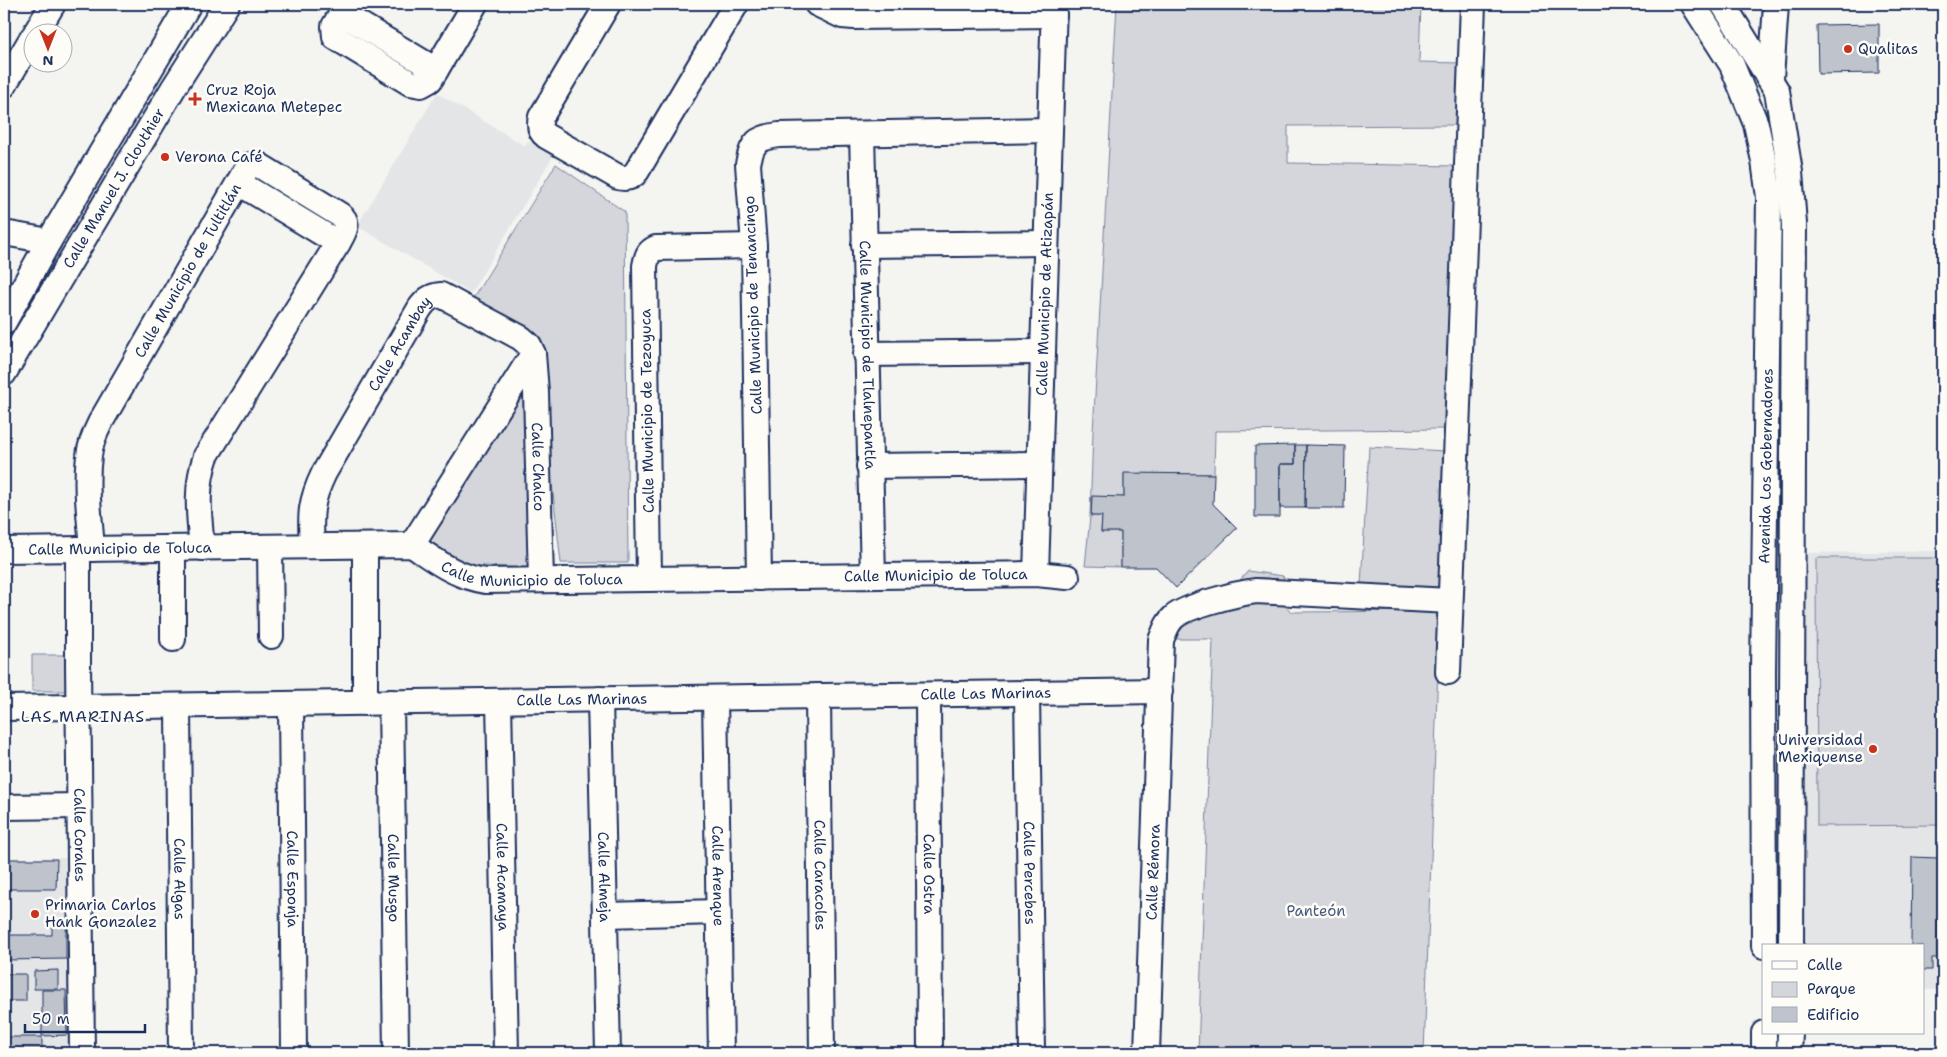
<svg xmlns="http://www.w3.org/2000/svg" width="1947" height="1057" viewBox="0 0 1947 1057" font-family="'Shantell Sans',sans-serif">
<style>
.built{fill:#e4e5e6}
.green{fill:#d4d6db;stroke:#78829c}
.building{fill:#bfc3cc;stroke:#1b2f5e}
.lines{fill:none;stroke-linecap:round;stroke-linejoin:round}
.minor-casing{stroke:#1b2f5e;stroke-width:28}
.minor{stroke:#fdfcf7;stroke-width:24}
.poi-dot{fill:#c8321e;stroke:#fdfcf7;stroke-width:2}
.labels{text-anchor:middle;stroke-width:5;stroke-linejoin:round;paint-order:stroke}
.poi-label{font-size:15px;fill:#1b2f5e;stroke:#fdfcf7;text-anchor:start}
.street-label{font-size:15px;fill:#1b2f5e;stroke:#fdfcf7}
.park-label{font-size:15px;fill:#49597d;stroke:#fdfcf7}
.neighbourhood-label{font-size:16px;letter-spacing:1px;fill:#1b2f5e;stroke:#fdfcf7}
</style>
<rect width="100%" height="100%" fill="#f4f4f1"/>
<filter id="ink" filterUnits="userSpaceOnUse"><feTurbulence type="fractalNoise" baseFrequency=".02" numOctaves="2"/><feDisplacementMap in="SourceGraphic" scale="10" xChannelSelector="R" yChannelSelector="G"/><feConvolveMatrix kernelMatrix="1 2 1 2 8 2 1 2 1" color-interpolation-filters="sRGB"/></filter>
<g filter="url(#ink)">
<!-- built -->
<path class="built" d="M437 93 525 146 528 141 553 156 471 293 357 226Z
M1943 551V990H1923V946H1801L1803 553Z
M4 858H66L70 1053H4Z"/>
<!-- green -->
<path class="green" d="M1117 4H1421L1419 62 1460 63 1457 125 1288 126V163L1456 166 1446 429 1215 431 1214 474H1124V497H1092V516H1102L1101 532H1121V567L1085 566 1090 517 1093 432Z
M556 164 625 212 628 563H561L539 368 472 300Z
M518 392 530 398 528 568 464 565 429 543Z
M1369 447 1446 451 1439 589 1361 585Z
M1816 558H1943L1942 825 1817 826Z
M1248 571 1283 576 1285 582 1234 587Z
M1250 598 1283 604 1292 612 1440 611 1424 1053H1198L1213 639H1171L1186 620Z
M32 655H66L67 691H32Z"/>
<!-- building -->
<path class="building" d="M1879 24V73L1818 74 1817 25Z
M1295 445V464H1280V517H1255V446Z
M1295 445H1306L1305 508H1280V464H1295Z
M1306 445 1345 446 1344 508H1305Z
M1124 473 1214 474 1213 504 1237 528 1176 588 1156 567H1121V532H1101L1102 516H1091L1092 496 1124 497Z
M1912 857 1938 858 1937 958H1932V970H1923V946H1911Z
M4 859H57L56 889H4Z
M52 923H66V959L4 960V935H52Z
M58 970V989H34V971Z
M4 974H26V1001H4Z
M42 990H66L67 1035 42 1036Z
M4 1037H42V1053H4Z"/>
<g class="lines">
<defs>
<g id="minor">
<path d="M347 4 334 26 335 37 410 83 421 85 430 80 475 4"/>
<path d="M608 4 541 117C539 125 539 131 546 136L618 177C626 179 632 178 637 171L736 4"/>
<path d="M817 4 842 16 854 17 1054 15"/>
<path d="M1693 4 1732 65 1756 124 1764 161 1769 197 1763 671 1764 946"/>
<path d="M1723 4 1777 91 1790 172 1794 224 1791 946"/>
<path d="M341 13 436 70"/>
<path d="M36 32 53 4"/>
<path d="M1771 78 1776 4"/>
<path d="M4 85 32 38"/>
<path id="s1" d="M862 134 873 576"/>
<path d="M239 183 338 243"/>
<path d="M4 233 49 241"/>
<path d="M864 245 1045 243"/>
<path d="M4 322 49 241 189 4"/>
<path d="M866 354 1042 352"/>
<path id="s2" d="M4 373 174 87 227 4"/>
<path d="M869 466 1039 464"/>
<path d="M412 545 533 354"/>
<path id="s3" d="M312 546C310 515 310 502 324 473L420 308C426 300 430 296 441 295L521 338 529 345 533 354 536 392 541 580"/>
<path d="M365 546V703"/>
<path d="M270 547 271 636"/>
<path id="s4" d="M78 549V665L82 1053"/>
<path id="s5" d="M92 549C90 519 85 486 89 456 90 444 95 433 100 423L247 168 250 165 257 164 340 215C351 223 343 234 338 243L206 456C195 487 199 516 202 548"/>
<path id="s6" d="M4 550 412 545C436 561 456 577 486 581L1036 574 1067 577"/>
<path id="s7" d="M1036 574 1054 4"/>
<path d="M759 578 754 246 748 164C752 142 757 138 779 135L1050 130"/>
<path d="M649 579 645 266C647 257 647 252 656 248L754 246"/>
<path d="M173 639V548"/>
<path d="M1448 672 1473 4"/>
<path id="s8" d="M1027 693 1032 1053"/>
<path id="s9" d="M928 695 930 1053"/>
<path id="s10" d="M818 696 822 1053"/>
<path id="s11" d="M715 698 721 1053"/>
<path id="s12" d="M600 699 608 1053"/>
<path id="s13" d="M499 701 506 1053"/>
<path id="s14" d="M391 702 396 1053"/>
<path id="s15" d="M291 704 294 1053"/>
<path id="s16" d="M178 707 181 1053"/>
<path id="s17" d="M4 708 1160 691"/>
<path d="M4 807 79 806"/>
<path d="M606 915 718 912"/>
<path id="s18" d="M1147 1053 1161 640C1165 631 1167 623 1174 617 1186 606 1239 593 1256 591L1450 601"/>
<path d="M1764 1053V1033"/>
<path d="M1789 1053 1790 1033"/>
</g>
</defs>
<!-- minor casing -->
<use href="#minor" class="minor-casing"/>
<!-- minor -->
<use href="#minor" class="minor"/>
</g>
</g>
<!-- markers -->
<g class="poi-dot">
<circle cx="1848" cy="49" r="5"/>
<path d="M192.5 91.5h5v5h5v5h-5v5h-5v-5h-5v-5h5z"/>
<circle cx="165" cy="157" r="5"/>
<circle cx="1873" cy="749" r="5"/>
<circle cx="35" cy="914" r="5"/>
</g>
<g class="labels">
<!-- poi labels -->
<g class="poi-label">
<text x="1858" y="54">Qualitas</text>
<text x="206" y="95">Cruz Roja<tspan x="206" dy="17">Mexicana Metepec</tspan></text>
<text x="175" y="162">Verona Café</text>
<text x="1863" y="745" text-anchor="end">Universidad<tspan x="1863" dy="17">Mexiquense</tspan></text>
<text x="45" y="910">Primaria Carlos<tspan x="45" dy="17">Hank Gonzalez</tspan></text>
</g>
<!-- street labels -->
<g class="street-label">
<text dy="5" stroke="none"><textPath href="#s2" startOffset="215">Calle Manuel J. Clouthier</textPath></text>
<text dy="5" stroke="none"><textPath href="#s5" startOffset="304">Calle Municipio de Tultitlán</textPath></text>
<text dy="5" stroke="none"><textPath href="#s7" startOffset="280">Calle Municipio de Atizapán</textPath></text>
<text transform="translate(753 305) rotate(-92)" y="5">Calle Municipio de Tenancingo</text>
<text dy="5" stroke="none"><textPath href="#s3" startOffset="225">Calle Acambay</textPath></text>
<text dy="5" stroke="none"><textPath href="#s1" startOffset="221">Calle Municipio de Tlalnepantla</textPath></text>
<text transform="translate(647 411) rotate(-91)" y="5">Calle Municipio de Tezoyuca</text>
<text transform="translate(1766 466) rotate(-89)" y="5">Avenida Los Gobernadores</text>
<text dy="5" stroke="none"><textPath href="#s3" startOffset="516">Calle Chalco</textPath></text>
<text dy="5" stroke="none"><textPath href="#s6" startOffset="116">Calle Municipio de Toluca</textPath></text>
<text dy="5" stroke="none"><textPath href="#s6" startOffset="536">Calle Municipio de Toluca</textPath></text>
<text dy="5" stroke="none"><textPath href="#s6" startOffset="941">Calle Municipio de Toluca</textPath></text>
<text dy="5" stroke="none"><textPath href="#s17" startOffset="982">Calle Las Marinas</textPath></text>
<text dy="5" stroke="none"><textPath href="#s17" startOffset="578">Calle Las Marinas</textPath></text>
<text dy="5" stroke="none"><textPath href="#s4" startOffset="286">Calle Corales</textPath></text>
<text dy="5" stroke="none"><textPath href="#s18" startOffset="181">Calle Rémora</textPath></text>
<text dy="5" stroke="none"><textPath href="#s8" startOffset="180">Calle Percebes</textPath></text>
<text dy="5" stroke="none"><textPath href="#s9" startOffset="179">Calle Ostra</textPath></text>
<text dy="5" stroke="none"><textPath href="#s11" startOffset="178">Calle Arenque</textPath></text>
<text dy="5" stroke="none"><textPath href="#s10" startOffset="179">Calle Caracoles</textPath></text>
<text dy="5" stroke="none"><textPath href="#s12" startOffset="178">Calle Almeja</textPath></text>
<text dy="5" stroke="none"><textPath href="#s13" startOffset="176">Calle Acamaya</textPath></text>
<text dy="5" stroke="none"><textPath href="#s14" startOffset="176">Calle Musgo</textPath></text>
<text dy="5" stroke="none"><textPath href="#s15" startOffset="175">Calle Esponja</textPath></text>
<text dy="5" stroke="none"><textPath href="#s16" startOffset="172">Calle Algas</textPath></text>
</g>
<!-- park labels -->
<g class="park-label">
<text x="1316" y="916">Panteón</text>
</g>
<!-- neighbourhood labels -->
<g class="neighbourhood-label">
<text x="83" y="722">LAS MARINAS</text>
</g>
</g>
<!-- margin -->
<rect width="1947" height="1057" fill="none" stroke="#fdfcf7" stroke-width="20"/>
<rect x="10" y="10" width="1927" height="1037" fill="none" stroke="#1b2f5e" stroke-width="2" filter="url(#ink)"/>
<!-- legend -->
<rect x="1762" y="944" width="162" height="90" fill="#fdfcf7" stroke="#a3aaba"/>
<rect x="1772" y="961" width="25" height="8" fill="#fdfcf7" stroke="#a3aaba"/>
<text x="1807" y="970" font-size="15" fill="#1b2f5e">Calle</text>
<rect x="1772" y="982" width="25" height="15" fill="#d4d6db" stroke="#a3aaba"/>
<text x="1807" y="994" font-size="15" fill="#1b2f5e">Parque</text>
<rect x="1772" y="1007" width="25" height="15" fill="#bfc3cc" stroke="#a3aaba"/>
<text x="1807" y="1020" font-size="15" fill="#1b2f5e">Edificio</text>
<!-- north arrow -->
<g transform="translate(48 48) rotate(180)"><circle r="24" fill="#fdfcf7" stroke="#a3aaba"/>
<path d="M0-4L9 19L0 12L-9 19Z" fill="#c8321e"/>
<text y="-8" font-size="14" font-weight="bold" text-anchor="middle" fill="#1b2f5e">N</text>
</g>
<!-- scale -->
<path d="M25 1024v8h120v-8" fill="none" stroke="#1b2f5e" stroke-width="2.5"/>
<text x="32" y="1024" font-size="15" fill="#1b2f5e" stroke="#fdfcf7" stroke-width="4" paint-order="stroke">50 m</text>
</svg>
